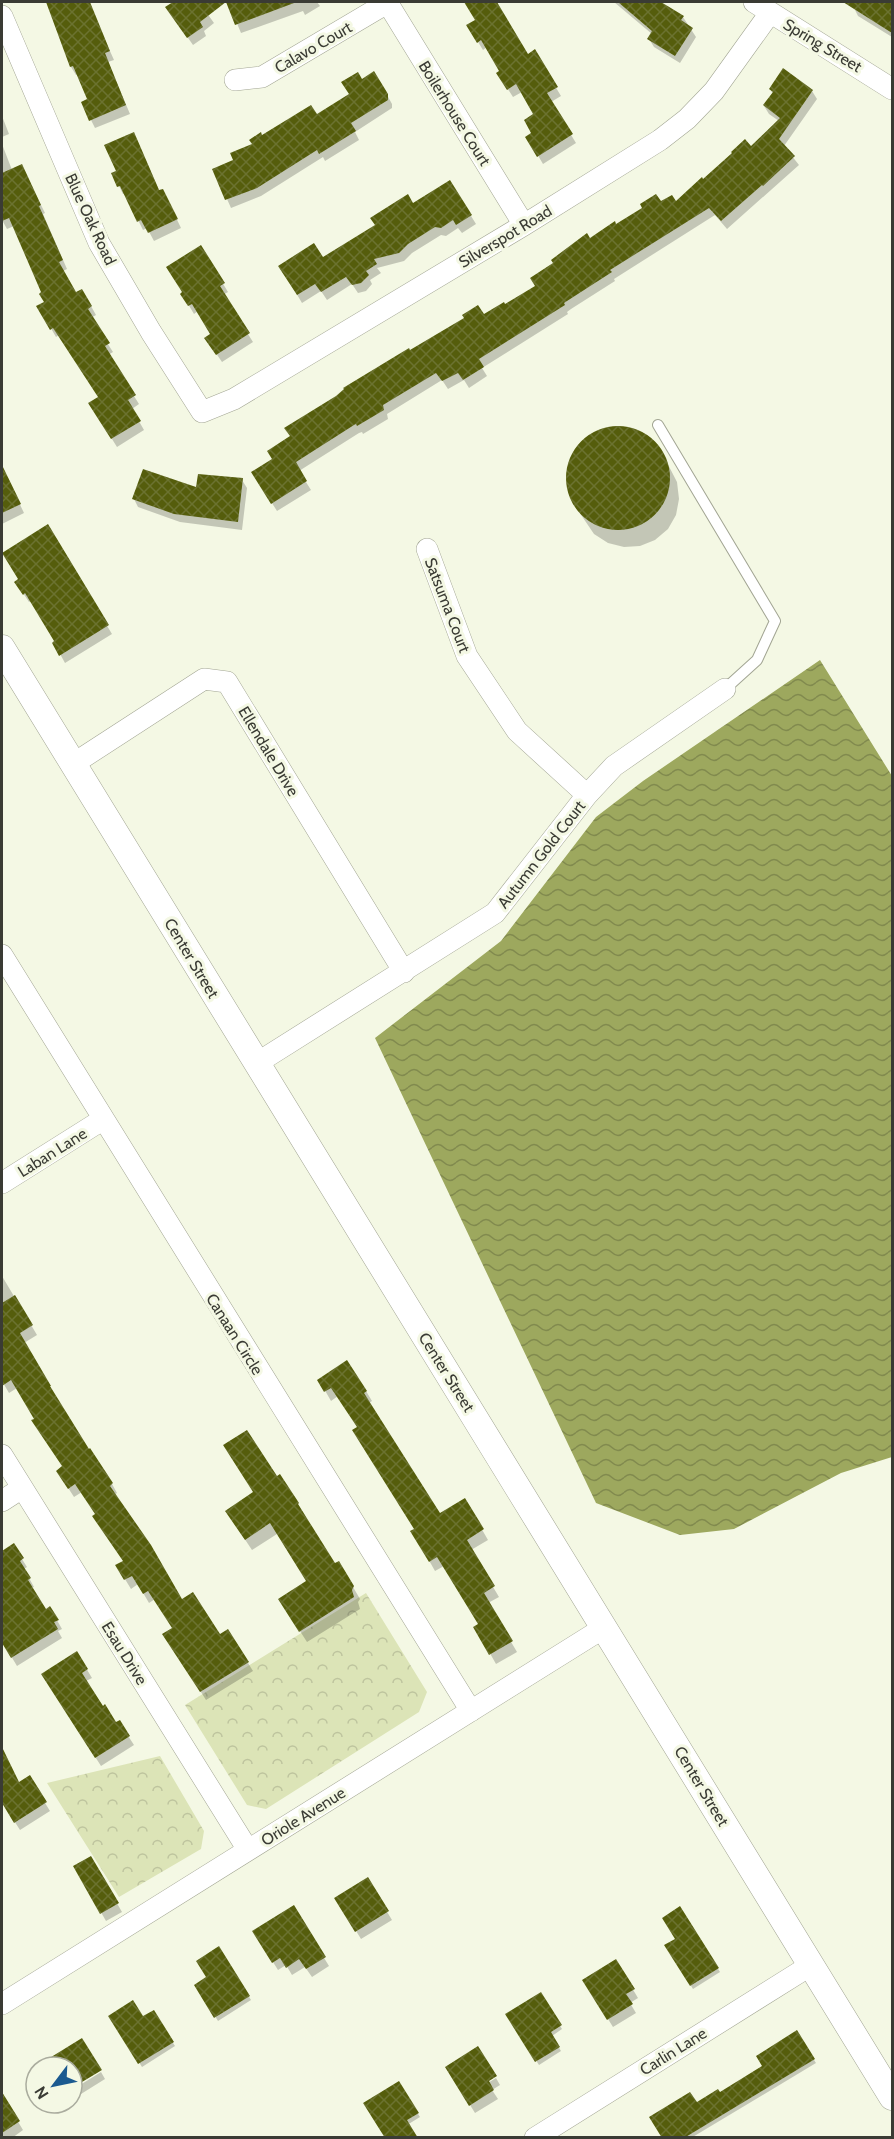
<svg xmlns="http://www.w3.org/2000/svg" width="894" height="2139" viewBox="0 0 894 2139" font-family="Cabin,sans-serif">
<style>
.park{fill:url(#park-crowns)}
.water{fill:url(#water-waves)}
.shadow{fill:#0003}
.building{fill:url(#building-cross-hatch)}
.lines{fill:none;stroke-linecap:round;stroke-linejoin:round}
.service-casing{stroke:#a2a593;stroke-width:12}
.minor-casing{stroke:#a2a593;stroke-width:22}
.tertiary-casing{stroke:#a2a593;stroke-width:27}
.service{stroke:#fff;stroke-width:10}
.minor{stroke:#fff;stroke-width:21}
.tertiary{stroke:#fff;stroke-width:26}
.labels{text-anchor:middle;stroke-width:6;stroke-linejoin:round;paint-order:stroke}
.street-label{font-size:16px;fill:#3a3b34;stroke:#f4f8e4}
</style>
<defs>
<pattern id="park-crowns" width="20" height="18" patternUnits="userSpaceOnUse" patternTransform="scale(1.5)"><rect width="20" height="18" fill="#dce4b7"/><path d="M2 6a3 3 0 1 1 6 0M12 15a3 3 0 1 1 6 0" fill="none" stroke="#bec49e"/></pattern>
<pattern id="water-waves" width="16" height="10" patternUnits="userSpaceOnUse" patternTransform="scale(1.5)"><rect width="16" height="10" fill="#9da85e"/><path d="M0 5q4-4 8 0t8 0" fill="none" stroke="#818a4e"/></pattern>
<pattern id="building-cross-hatch" width="8" height="8" patternUnits="userSpaceOnUse" patternTransform="scale(1.5)"><rect width="8" height="8" fill="#555d0c"/><path d="M0 0l8 8M0 8l8-8" fill="none" stroke="#6b7230"/></pattern>
</defs>
<rect width="100%" height="100%" fill="#f4f8e4"/>
<!-- park -->
<path class="park" d="M366 1593 427 1692 419 1712 266 1809 247 1805 185 1705Z
M160 1756 204 1831 201 1849 119 1897 47 1783Z"/>
<!-- water -->
<path class="water" d="M820 660 892 776V1457L841 1473 734 1529 680 1535 596 1503 375 1038 501 941 596 817 643 781Z"/>
<!-- shadow -->
<path class="shadow" d="M48 2H85L89 12 92 11 114 60 108 62 130 114 95 128 91 120 89 100 78 74 76 75 71 67Z
M175 2H199L214 23 204 31 206 36 193 45 167 8Z
M228 2H317L320 6 305 15 303 11 241 33Z
M465 2H495L528 56 534 51 561 96 551 102 576 143 543 164 527 137 533 134 535 115 522 92 513 97 498 74 501 72 487 47 483 50 468 26 477 21Z
M614 2H659L683 17 696 37 680 63 654 47 649 39 652 34Z
M850 2H892V37L858 16 854 8 855 5Z
M362 81 387 95 392 104V108L355 132 359 140 325 161 323 157 261 196 231 208 214 170 235 161 262 137 317 116 350 94Z
M770 89 812 91 817 99 784 146 799 165 727 229 715 215 614 279 615 281 571 309 567 312 568 314 482 368 487 376 469 388 464 380 448 389 442 380 387 414 388 419 363 434 362 432 359 433 299 471 311 490 277 511 258 481 273 460 410 352 505 306 537 287 589 240 660 203H675L751 148 779 121 769 114 764 106 773 94Z
M2 116 9 134 2 137Z
M134 134 160 192 167 199 181 228 154 241 147 228 143 230 125 194H123L119 186Z
M2 144 12 170 26 175 45 213 43 214 67 269 63 271 76 294 87 299 96 315 91 318 113 352 108 355 139 404 132 409 144 430 117 447 95 412 100 398 59 335 56 337 38 306 46 302 14 226 7 229 2 220Z
M450 182 476 224 462 233 458 228 446 236 441 235 412 253 404 261 377 268 381 273 370 280 372 284 366 291 358 293 352 284 327 300 321 291 302 303 280 266 323 259Z
M201 247 228 292 223 295 253 342 222 362 211 346 212 334 198 311 194 314 182 294Z
M615 427 632 429 648 436 660 449 677 482 679 499 676 515 668 529 655 540 640 546 624 547 608 543 594 534 573 503 567 487V469L573 453 584 440 598 431Z
M2 467 24 513 2 524Z
M242 480 247 488 242 530 180 522 138 507 134 499 197 489Z
M75 573 112 634 65 663 54 643 56 642 31 601 29 602 21 590Z
M2 1276 37 1335 24 1343 88 1451 90 1450 112 1484 117 1493 114 1495 182 1601 219 1637 228 1631 253 1671 206 1700 170 1643 174 1629 155 1599 149 1603 138 1584 131 1589 117 1566 124 1562 82 1492 74 1497 63 1480 64 1467 17 1388 9 1393 2 1381V1370L4 1368 2 1364Z
M319 1380 366 1391 372 1401 369 1403 439 1515 465 1500 488 1540 471 1550 499 1597 488 1603 517 1652 496 1664 475 1627 479 1625 444 1566 435 1571 418 1541 415 1529 358 1428 338 1396 331 1401Z
M276 1478 298 1504 334 1565 353 1587 360 1599 358 1602 360 1609 307 1642 287 1611 308 1582 277 1534 252 1550 234 1523Z
M13 1545 27 1567 24 1569 34 1587 31 1588 45 1611 50 1608 62 1629 58 1631 62 1638 17 1666 2 1641V1553Z
M77 1653 92 1678 86 1681 115 1724 119 1722 134 1745 101 1766 48 1683Z
M7 1762 19 1784 29 1777 50 1811 20 1830 2 1802V1764Z
M91 1858 122 1912 106 1921 75 1867Z
M367 1879 392 1920 361 1939 336 1898Z
M293 1907 329 1966 312 1977 305 1967 292 1975 286 1965 278 1970 254 1932Z
M680 1908 720 1972 693 1989 666 1946 677 1939Z
M219 1948 251 2000 218 2021 196 1985 208 1978Z
M616 1961 638 1998 630 2003 636 2013 613 2027 584 1981Z
M541 1994 562 2029 552 2036 561 2051 539 2065 507 2015Z
M153 2012 175 2046 142 2067 110 2016 143 2019Z
M796 2032 816 2063 691 2138H663L696 2104 720 2094 764 2067Z
M447 2068 483 2086 496 2078 500 2085 492 2090 498 2099 475 2113Z
M101 2072 105 2079 73 2099 72 2090Z
M398 2083 420 2117 386 2138Z
M2 2095 23 2130 12 2138H2Z"/>
<!-- building -->
<path class="building" d="M46 2H90L110 51 105 53 126 105 89 121 81 102 87 99 73 66 70 67Z
M173 2H294V3L235 25 226 2 200 22 203 27 187 38 165 7Z
M464 2H497L528 54 535 49 558 87 547 93 573 134 537 157 525 137 531 133 524 120 533 114 516 84 507 90 496 73 499 71 481 40 477 43 466 25 475 20Z
M618 2H661L684 16 681 20 693 28 675 56 647 39 652 31Z
M843 2H892V33Z
M783 68 813 90 779 139 795 156 763 186 762 185 721 221 709 208 610 270 612 272 567 301 564 303 565 305 479 359 484 367 463 380 458 373 442 381 436 373 383 405 384 410 357 426 356 424 354 425 296 462 307 481 271 504 251 472 272 459 267 451 290 436 284 428 336 396 344 389 343 388 409 348 410 350 464 318 462 315 478 305 484 314 504 302 505 304 535 286 530 278 553 263 551 260 587 233 590 238 615 221 616 224 642 208 640 204 656 194 661 201 672 195 676 201 702 177 703 179 732 153 731 152 745 139 751 146 780 118 763 105 773 92 769 89Z
M374 71 388 94V100L351 123 356 131 319 154 317 150 257 188 225 200 212 169 233 160 230 153 252 144 249 140 261 132 262 135 311 105 317 114 349 94 341 82 358 72 362 79Z
M134 132 159 190 163 189 178 219 148 233 141 220 137 222 120 186 117 187 111 173 116 171 104 145Z
M22 164 41 205 39 206 63 260 59 262 76 292 82 289 92 306 88 309 110 343 105 346 136 395 128 400 141 421 111 439 88 403 98 397 53 328 50 330 36 306 44 302 39 294 41 292 9 218 2 221V173Z
M450 180 472 215 456 225 453 220 441 228 435 227 408 244 399 253 374 259 377 264 366 271 369 275 361 283 352 285 346 277 321 292 315 284 297 295 278 266 314 243 323 257 375 225 370 218 408 194 413 203Z
M201 245 225 283 220 286 250 333 216 355 204 338 210 334 192 304 188 306 180 294 182 292 166 267Z
M566 478a52 52 0 1 1 104 0a52 52 0 1 1-104 0Z
M2 465 21 504 2 513Z
M143 469 196 487 198 474 243 478 238 522 174 514 132 499Z
M48 524 109 625 59 656 52 643 54 641 25 593 23 595 14 582 18 579 2 553Z
M15 1295 33 1325 20 1333 51 1386H50L89 1449 90 1448 113 1483 110 1486 151 1545 182 1599 193 1592 220 1634 228 1629 249 1662 200 1692 162 1634 172 1628 148 1591 143 1594 132 1576 124 1580 115 1565 123 1561 92 1516 95 1514 75 1484 68 1489 56 1471 62 1466 31 1420 34 1419 11 1380 2 1386V1303Z
M347 1360 367 1391 364 1393 440 1513 465 1498 484 1529 467 1540 495 1586 484 1593 513 1641 489 1655 473 1627 478 1624 437 1557 429 1562 410 1531 414 1529 352 1430 357 1427 331 1388 324 1392 317 1380Z
M247 1430 277 1476 280 1474 299 1503 298 1504 335 1563 339 1561 354 1586 352 1590 354 1597 299 1632 278 1599 306 1581 270 1523 245 1540 225 1511 253 1492 223 1445Z
M14 1543 24 1558 20 1561 31 1578 28 1580 46 1609 50 1606 59 1620 54 1622 58 1629 11 1658 2 1643V1551Z
M77 1651 88 1669 82 1673 103 1706 105 1704 116 1722 120 1720 130 1736 95 1758 41 1674Z
M2 1747 19 1782 30 1775 47 1802 14 1823 2 1803Z
M91 1856 119 1903 100 1914 73 1866Z
M368 1877 389 1911 355 1932 334 1898Z
M294 1905 326 1957 306 1969 299 1959 286 1968 280 1958 272 1963 252 1931Z
M680 1906 719 1968 690 1986 664 1945 675 1939 662 1918Z
M219 1946 250 1996 214 2018 194 1985 206 1977 196 1961Z
M616 1959 635 1989 626 1994 633 2004 607 2020 582 1980Z
M541 1992 562 2025 551 2032 560 2047 535 2062 505 2014Z
M133 2000 143 2016 154 2010 174 2042 138 2064 108 2016Z
M797 2030 815 2059 684 2138H662L649 2117 690 2092 697 2102 718 2089 720 2092 762 2066 756 2056Z
M82 2038 102 2070 72 2088V2067H35Z
M478 2046 497 2076 489 2081 494 2090 469 2106 445 2067Z
M399 2081 419 2113 407 2120 418 2138H385L363 2103Z
M2 2092 20 2121 2 2133Z"/>
<g class="lines">
<defs>
<path id="service" d="M658 425 775 621 757 660 725 689"/>
<path id="minor" d="M387 2 524 225
M754 2 892 89
M2 16 99 243 151 332 202 412 234 399 524 225 660 140 687 119 714 91 770 13
M235 80 262 77 387 3
M427 549 467 656 517 731 587 795
M73 764 204 679 227 682 404 972
M2 955 471 1711
M257 1063 495 913 587 795 614 766 725 689
M2 1183 102 1120
M2 1455 248 1850
M2 1501 22 1488
M2 2004 605 1627
M535 2138 811 1965"/>
<path id="tertiary" d="M2 648 892 2097"/>
</defs>
<!-- service casing -->
<use href="#service" class="service-casing"/>
<!-- minor casing -->
<use href="#minor" class="minor-casing"/>
<!-- tertiary casing -->
<use href="#tertiary" class="tertiary-casing"/>
<!-- service -->
<use href="#service" class="service"/>
<!-- minor -->
<use href="#minor" class="minor"/>
<!-- tertiary -->
<use href="#tertiary" class="tertiary"/>
</g>
<g class="labels">
<!-- street labels -->
<g class="street-label">
<text transform="translate(823 45) rotate(31)" y="6">Spring Street</text>
<text transform="translate(313 47) rotate(-30)" y="6">Calavo Court</text>
<text transform="translate(455 113) rotate(58)" y="6">Boilerhouse Court</text>
<text transform="translate(91 219) rotate(65)" y="6">Blue Oak Road</text>
<text transform="translate(505 236) rotate(-31)" y="6">Silverspot Road</text>
<text transform="translate(448 605) rotate(69)" y="6">Satsuma Court</text>
<text transform="translate(269 751) rotate(59)" y="6">Ellendale Drive</text>
<text transform="translate(541 854) rotate(-52)" y="6">Autumn Gold Court</text>
<text transform="translate(192 958) rotate(59)" y="6">Center Street</text>
<text transform="translate(52 1152) rotate(-32)" y="6">Laban Lane</text>
<text transform="translate(235 1334) rotate(58)" y="6">Canaan Circle</text>
<text transform="translate(447 1372) rotate(58)" y="6">Center Street</text>
<text transform="translate(125 1653) rotate(58)" y="6">Esau Drive</text>
<text transform="translate(702 1786) rotate(59)" y="6">Center Street</text>
<text transform="translate(303 1816) rotate(-32)" y="6">Oriole Avenue</text>
<text transform="translate(673 2051) rotate(-32)" y="6">Carlin Lane</text>
</g>
</g>
<!-- border -->
<rect width="894" height="2139" fill="none" stroke="#3a3b34" stroke-width="6"/>
<!-- north arrow -->
<g transform="translate(54 2085) rotate(238)"><circle r="28" fill="#f4f8e4" stroke="#aaac9e" stroke-width="1.5"/>
<path d="M0-4.5L10 22L0 15L-10 22Z" fill="#1b5a90"/>
<text y="-9" font-size="16" font-weight="bold" text-anchor="middle" fill="#3a3b34">N</text>
</g>
</svg>
